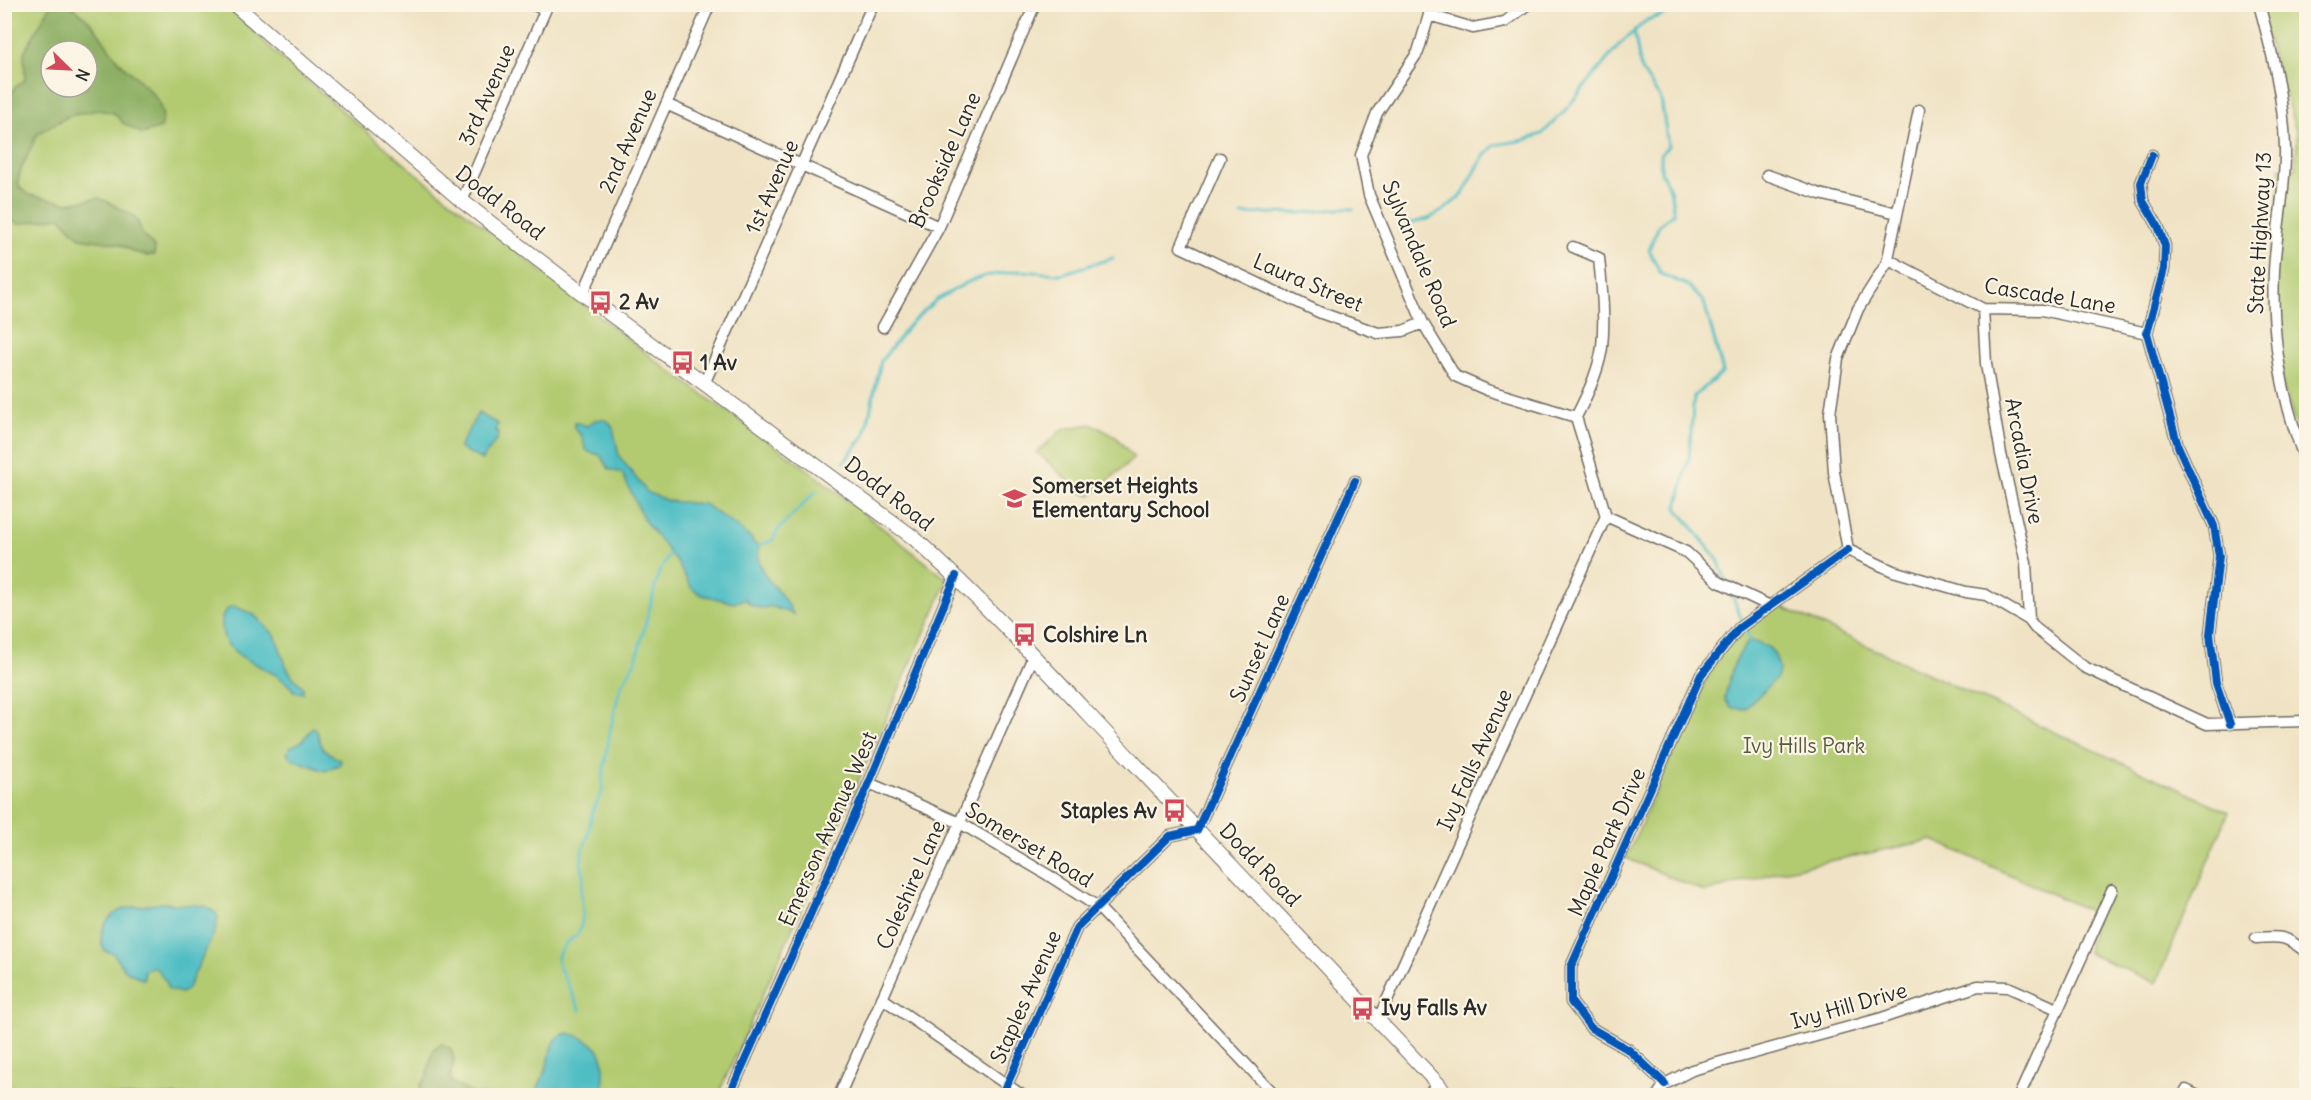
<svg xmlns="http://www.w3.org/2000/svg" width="2311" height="1100" viewBox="0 0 2311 1100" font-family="Delius,sans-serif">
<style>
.green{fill:#b2cb71;stroke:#6e7b4e;stroke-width:1.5;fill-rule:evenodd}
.forest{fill:#8daf63;stroke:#5c6d47;stroke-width:1.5;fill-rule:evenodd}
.water{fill:#50bec4;stroke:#3e7478;stroke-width:1.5}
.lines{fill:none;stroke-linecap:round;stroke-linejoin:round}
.stream{stroke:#50bec4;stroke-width:3}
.minor-casing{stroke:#706b61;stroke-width:13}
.major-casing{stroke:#706b61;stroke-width:16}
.minor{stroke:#fff;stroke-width:10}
.major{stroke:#fff;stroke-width:14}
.cycleway-casing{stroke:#fcf5e5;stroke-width:11}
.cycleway{stroke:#0057b8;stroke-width:8}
.labels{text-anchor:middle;stroke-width:4.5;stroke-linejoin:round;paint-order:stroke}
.street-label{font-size:21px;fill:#2b2b2b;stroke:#fcf5e5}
.poi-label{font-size:21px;font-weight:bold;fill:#2b2b2b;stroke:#fcf5e5;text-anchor:start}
.park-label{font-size:21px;fill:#545b40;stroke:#fcf5e5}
</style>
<rect width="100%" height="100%" fill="#fcf5e5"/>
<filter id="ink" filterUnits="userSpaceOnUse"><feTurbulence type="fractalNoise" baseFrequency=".0167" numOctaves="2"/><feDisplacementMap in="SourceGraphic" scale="12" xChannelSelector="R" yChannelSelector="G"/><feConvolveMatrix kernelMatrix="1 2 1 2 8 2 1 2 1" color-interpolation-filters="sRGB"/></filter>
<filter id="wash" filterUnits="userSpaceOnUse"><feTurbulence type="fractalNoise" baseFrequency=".008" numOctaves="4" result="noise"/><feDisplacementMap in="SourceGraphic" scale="24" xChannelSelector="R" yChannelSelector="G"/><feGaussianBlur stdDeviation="1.35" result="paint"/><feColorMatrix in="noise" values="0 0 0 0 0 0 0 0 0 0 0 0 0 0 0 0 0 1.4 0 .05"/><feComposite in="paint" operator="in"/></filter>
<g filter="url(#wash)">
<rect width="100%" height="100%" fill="#f0e3c5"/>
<!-- green -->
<path class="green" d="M5 5H227L286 63 424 180 663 366 805 467 948 580 718 1095 5 1096ZM51 51H87V87H51Z
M2257 5H2306V455L2282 383 2273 277 2280 166 2296 168 2297 134Z
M1092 424 1116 437 1134 458 1092 495 1083 494 1037 452 1063 429Z
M1780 606 2229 812 2156 983 2088 953 2094 913 1933 840 1781 871 1705 892 1626 858 1712 666 1737 635Z"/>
<!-- forest -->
<path class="forest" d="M51 5H70C76 10 82 14 88 20 100 32 108 48 119 61 135 79 171 99 161 128L142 134 123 123 114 113 98 110 69 116 38 133 21 169 18 181 20 188 30 195 68 203 98 198 106 201 132 215 138 222 142 234 155 248 154 255 146 256 132 251 120 244 80 238 60 217 19 224 5 218V103L15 87 25 80 24 52ZM51 51H87V87H51Z
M442 1044 451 1049 454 1060 450 1078 454 1084 475 1095H419L421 1084C434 1074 424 1052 442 1044Z"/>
<!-- water -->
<path class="water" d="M478 413 498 424 495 430 498 432 497 439 482 460 459 448Z
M603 419 609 422 613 428 619 456 647 492 668 501 704 504 737 527 752 539 755 545 759 544C754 580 782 586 793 614L770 606C760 611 751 606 745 599L734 603 702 595 692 589 676 561 644 520 622 473 609 469 600 455 589 452 585 448 582 436 574 428 575 422 587 426 595 420Z
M233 606 253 614 275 635 287 668 293 677 303 687V693L294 691C276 667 240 664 226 642 223 638 222 629 222 624 221 614 225 609 233 606Z
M1750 640 1768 647 1774 653 1779 667 1778 677 1745 709 1731 708 1725 700V696C1732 671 1732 660 1750 640Z
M313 727 317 731 322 748 341 761 340 764 325 771 295 760 287 754 290 747 301 742Z
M161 903 205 906 216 913 218 917 215 931 200 962 187 990 181 993 168 989 166 982 156 968 152 967 144 971V979H141L125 970 113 953 105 951C95 935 106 915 124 909 135 905 149 906 161 903Z
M568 1033C606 1043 607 1060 602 1095H535L547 1066 552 1045 559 1036Z"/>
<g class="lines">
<!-- stream -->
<path class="stream" d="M1634 30 1641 70 1661 99 1668 146 1661 154V172L1670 189 1674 213 1659 225 1649 250 1661 274 1687 285 1704 302 1723 372 1694 396 1689 457 1677 508 1718 560 1726 581
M1242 215C1262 212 1280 213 1300 213 1318 212 1335 207 1353 209
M1397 219 1412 223 1428 219 1444 210 1463 194 1483 157 1495 145 1525 140 1542 134 1562 114 1620 44 1647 20 1668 13 1732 4
M844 462 865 435 881 361 910 324 936 300 968 282 984 276 1019 271 1061 274 1113 258
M757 546 772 541 777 531 816 491
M1730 590 1750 640
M580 1010 558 965V955L565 944 577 935 581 927 583 911 581 895 584 874 581 865 582 851 587 839 593 810 603 790 602 782 610 731 620 688 636 660 659 572 671 551"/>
</g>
</g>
<g filter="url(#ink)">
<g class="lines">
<defs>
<path id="minor" d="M532 4 545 10
M1429 4V15L1418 52 1377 113 1361 155 1369 195 1423 323 1455 376 1487 390 1576 417
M2259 4C2272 52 2284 99 2285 148 2286 189 2276 230 2274 271 2271 337 2282 401 2306 462
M1429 15 1473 28 1505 22 1528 4
M666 104 939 227
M2152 155 2141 183 2143 201 2158 226 2165 246 2164 269 2147 333 2178 446 2214 526 2219 556 2210 634 2216 683 2230 724
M1220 158 1181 247 1321 313 1378 333 1403 331 1423 323
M1767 175 1820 194 1897 213
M462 201 548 4
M1573 247 1599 258C1602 288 1605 318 1602 347 1599 371 1587 396 1576 417
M1887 263 1889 260 1983 309 2042 310 2147 333
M583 294 710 4
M1983 309 1986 364 2001 454 2026 563 2029 620
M883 327 939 227 1035 4
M704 384 873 4
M1576 417 1606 516 1686 552 1719 582 1770 606
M1848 550 1893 571 1966 592 1986 595 2029 620 2035 628 2084 667 2207 724 2306 721
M1848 550 1834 472 1830 413 1838 359 1858 309 1887 263 1919 110
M869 783 960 823 1048 875 1098 907 1276 1096
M2256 938C2282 936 2286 936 2306 952
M882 998 1023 1096
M1378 1020 1606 516
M1665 1084 1629 1050 1591 1028 1571 1002V967L1701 675 1739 628 1848 550
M2186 1090 2198 1096
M729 1096 869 783 956 576
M839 1096 1033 657
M1002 1096 1077 927 1170 836 1197 830 1355 481
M1425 1096 1439 1085
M1657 1096 1665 1084 1692 1070 1882 1018 1978 986 2008 987 2057 1009
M2019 1096 2112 890"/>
<path id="major" d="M234 4 462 201 583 294 914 538C992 609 1063 688 1136 765 1237 872 1339 978 1439 1085L1446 1096"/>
</defs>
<!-- minor casing -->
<use href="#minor" class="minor-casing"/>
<!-- major casing -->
<use href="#major" class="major-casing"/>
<!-- minor -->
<use href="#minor" class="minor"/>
<!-- major -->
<use href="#major" class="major"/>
<defs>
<path id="cycleway" d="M2152 155 2141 183 2143 201 2158 226 2165 246 2164 269 2147 333 2178 446 2214 526 2219 556 2210 634 2216 683 2230 724
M1665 1084 1629 1050 1591 1028 1571 1002V967L1701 675 1739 628 1848 550
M729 1096 869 783 956 576
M1002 1096 1077 927 1170 836 1197 830 1355 481"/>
</defs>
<!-- cycleway casing -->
<use href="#cycleway" class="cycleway-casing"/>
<!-- cycleway -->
<use href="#cycleway" class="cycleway"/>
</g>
</g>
<!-- icons -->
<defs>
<symbol id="bus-bare" viewBox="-9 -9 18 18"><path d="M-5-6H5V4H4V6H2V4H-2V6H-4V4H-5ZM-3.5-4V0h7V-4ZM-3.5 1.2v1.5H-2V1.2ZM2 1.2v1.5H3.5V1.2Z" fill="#d1495b" stroke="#fcf5e5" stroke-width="2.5" paint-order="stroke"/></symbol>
<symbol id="school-bare" viewBox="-9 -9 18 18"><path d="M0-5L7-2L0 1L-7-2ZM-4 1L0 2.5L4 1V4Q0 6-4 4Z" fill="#d1495b" stroke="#fcf5e5" stroke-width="2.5" paint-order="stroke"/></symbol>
</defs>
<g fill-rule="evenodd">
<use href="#bus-bare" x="584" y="286" width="33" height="33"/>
<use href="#bus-bare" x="666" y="346" width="33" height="33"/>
<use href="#school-bare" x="998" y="482" width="33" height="33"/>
<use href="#bus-bare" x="1008" y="618" width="33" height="33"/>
<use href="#bus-bare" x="1158" y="794" width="33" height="33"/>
<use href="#bus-bare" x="1346" y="992" width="33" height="33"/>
</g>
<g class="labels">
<!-- street labels -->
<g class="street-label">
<text transform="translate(487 95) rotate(-66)" y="7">3rd Avenue</text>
<text transform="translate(628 141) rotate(-66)" y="7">2nd Avenue</text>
<text transform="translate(945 160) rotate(-66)" y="7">Brookside Lane</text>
<text transform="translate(772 187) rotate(-66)" y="7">1st Avenue</text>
<text transform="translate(500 203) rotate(38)" y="7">Dodd Road</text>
<text transform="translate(2260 233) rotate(-87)" y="7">State Highway 13</text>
<text transform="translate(1419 254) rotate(67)" y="7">Sylvandale Road</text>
<text transform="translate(1308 283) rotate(23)" y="7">Laura Street</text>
<text transform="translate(2050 296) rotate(9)" y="7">Cascade Lane</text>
<text transform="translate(2024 461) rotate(79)" y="7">Arcadia Drive</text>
<text transform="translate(889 494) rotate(38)" y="7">Dodd Road</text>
<text transform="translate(1260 648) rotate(-66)" y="7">Sunset Lane</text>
<text transform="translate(1475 760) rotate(-66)" y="7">Ivy Falls Avenue</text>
<text transform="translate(828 829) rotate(-66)" y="7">Emerson Avenue West</text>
<text transform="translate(1607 842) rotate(-66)" y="7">Maple Park Drive</text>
<text transform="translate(1029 845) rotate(31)" y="7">Somerset Road</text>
<text transform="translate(1260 865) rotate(46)" y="7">Dodd Road</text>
<text transform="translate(911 885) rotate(-66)" y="7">Coleshire Lane</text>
<text transform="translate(1026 997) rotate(-66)" y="7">Staples Avenue</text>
<text transform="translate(1849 1006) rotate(-16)" y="7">Ivy Hill Drive</text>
</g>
<!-- poi labels -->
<g class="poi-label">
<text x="619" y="309">2 Av</text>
<text x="700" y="370">1 Av</text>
<text x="1032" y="493">Somerset Heights<tspan x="1032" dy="24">Elementary School</tspan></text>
<text x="1043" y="642">Colshire Ln</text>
<text x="1157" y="818" text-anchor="end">Staples Av</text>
<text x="1381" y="1015">Ivy Falls Av</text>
</g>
<!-- park labels -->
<g class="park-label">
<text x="1804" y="753">Ivy Hills Park</text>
</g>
</g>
<!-- margin -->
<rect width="2311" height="1100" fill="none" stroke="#fcf5e5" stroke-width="24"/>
<!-- north arrow -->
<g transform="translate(69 69) rotate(114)"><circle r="28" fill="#fcf5e5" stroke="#a8a49b" stroke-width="1.5"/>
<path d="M0-4.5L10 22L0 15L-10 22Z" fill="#d1495b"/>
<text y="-9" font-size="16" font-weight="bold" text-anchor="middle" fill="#2b2b2b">N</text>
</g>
</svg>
